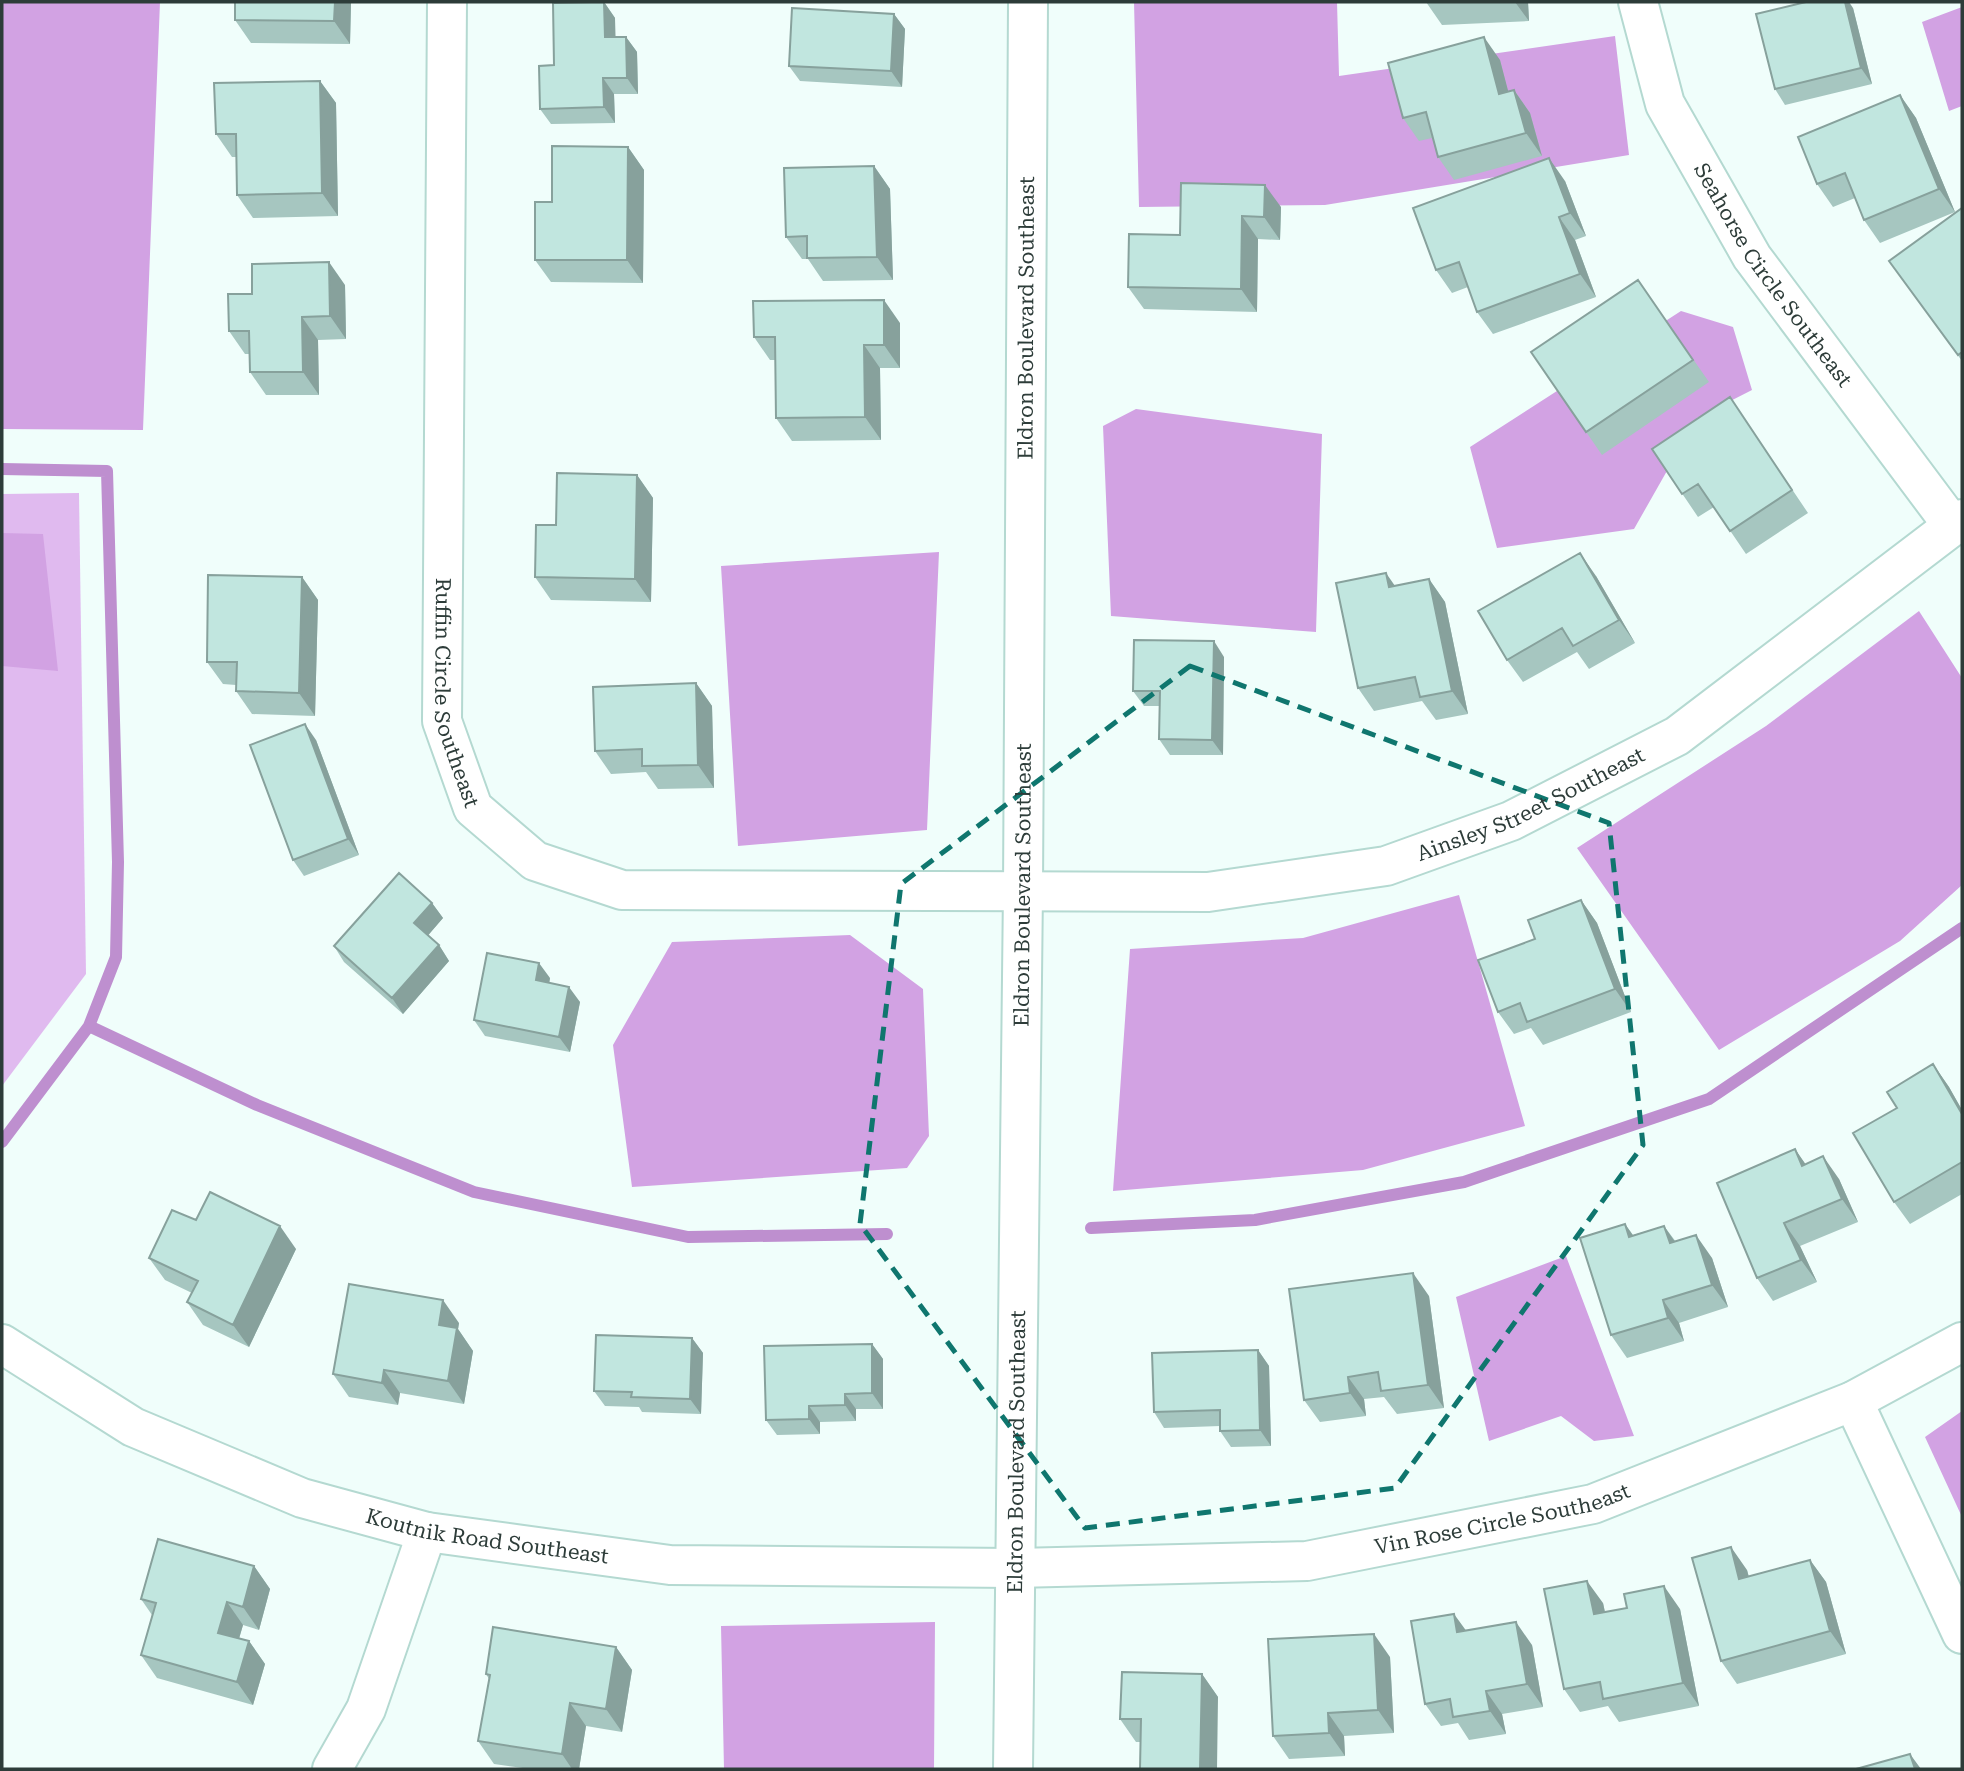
<svg xmlns="http://www.w3.org/2000/svg" width="1964" height="1771" viewBox="0 0 1964 1771" font-family="'Roboto Serif',serif">
<style>
.green{fill:#e0baef}
.forest{fill:#d2a2e3}
.lines{fill:none;stroke-linecap:round;stroke-linejoin:round}
.stream{stroke:#be8fcf;stroke-width:12}
.street-casing{stroke:#b4d9d1;stroke-width:42}
.secondary-casing{stroke:#b4d9d1;stroke-width:42}
.street{stroke:#fff;stroke-width:38}
.secondary{stroke:#fff;stroke-width:38}
.wall{fill:#a6c6c0}
.shaded-wall{fill:#87a19c}
.building{fill:#c1e6df;stroke:#87a19c;stroke-width:2}
.marked{fill:none;stroke:#0f766e;stroke-width:5;stroke-dasharray:14 9;stroke-linejoin:round}
.labels{text-anchor:middle;stroke-width:5;stroke-linejoin:round;paint-order:stroke}
.street-label{font-size:21px;fill:#2d3c39;stroke:#fff}
</style>
<rect width="100%" height="100%" fill="#f0fefb"/>
<!-- green -->
<path class="green" d="M79 493 86 974 2 1086V494Z"/>
<!-- forest -->
<path class="forest" d="M2 2H160L143 430 2 429Z
M1134 2H1337L1339 76 1615 36 1629 155 1325 205 1139 207Z
M1962 7V106L1949 111 1922 22Z
M1681 311 1733 327 1752 390 1697 418 1634 529 1497 548 1470 447Z
M1136 409 1322 434 1316 632 1111 616 1103 426Z
M2 533 43 534 58 671 2 666Z
M939 552 927 830 738 846 721 566Z
M1919 611 1962 678V885L1900 941 1719 1050 1577 848 1766 726Z
M1459 895 1525 1126 1363 1170 1113 1191 1130 949 1303 938Z
M850 935 923 989 929 1136 907 1168 632 1187 613 1045 672 942Z
M1566 1256 1634 1436 1594 1441 1561 1416 1489 1441 1456 1297Z
M1962 1411V1517L1925 1437Z
M935 1622 934 1769H724L721 1626Z"/>
<g class="lines">
<!-- stream -->
<path class="stream" d="M2 469 107 471 118 862 116 957 89 1026 2 1142
M89 1026 257 1105 474 1192 688 1237 887 1234
M1091 1228 1255 1220 1464 1182 1709 1099 1962 928"/>
<defs>
<g id="street">
<path id="s1" d="M447 2 442 721 473 808 535 861 622 890 1208 892 1386 866 1511 821 1677 736 1962 519"/>
<path id="s2" d="M1638 2 1665 104 1752 257 1953 526"/>
<path id="s3" d="M2 1344 133 1427 302 1498 427 1532 670 1565 1013 1568 1307 1561 1593 1504 1853 1401 1962 1342"/>
<path d="M1853 1401 1962 1634"/>
<path d="M332 1769 366 1709 427 1532"/>
</g>
<g id="secondary">
<path id="s4" d="M1013 1769 1023 890 1028 2"/>
</g>
</defs>
<!-- street casing -->
<use href="#street" class="street-casing"/>
<!-- secondary casing -->
<use href="#secondary" class="secondary-casing"/>
<!-- street -->
<use href="#street" class="street"/>
<!-- secondary -->
<use href="#secondary" class="secondary"/>
</g>
<!-- wall -->
<path class="wall" d="M235 2H351L350 44 251 43 235 20Z
M604 2 615 18V37H626L637 52 638 94H614L615 123 551 124 540 109 554 65Z
M1426 2H1528L1529 21 1442 25Z
M1853 8 1872 84 1785 105 1775 89Z
M894 14 905 29 902 87 800 81 789 66Z
M1500 60 1508 92 1514 90 1530 113 1542 156 1454 180 1438 157 1432 138 1419 141 1403 118Z
M320 81 336 103 338 216 253 218 237 195 236 157H232L216 134Z
M1900 95 1916 118 1955 212 1880 243 1864 220 1855 198 1833 207 1817 184Z
M628 147 644 170 643 283 551 282 535 260 552 202Z
M874 166 890 189 893 280 823 281 808 259H802L786 237Z
M1565 181 1586 236 1575 240 1596 297 1493 334 1477 312 1468 287 1452 293 1436 270Z
M1181 183 1281 207 1280 240 1258 239 1257 312 1144 309 1128 287 1180 235Z
M1962 208V361L1889 261Z
M1638 280 1709 382 1602 455 1531 352Z
M345 285 346 339 318 340 319 395H266L250 372V354H245L229 331 252 294Z
M900 323V368H880L881 440 792 441 776 418V360H770L754 337Z
M1730 397 1808 513 1746 554 1714 507 1698 517 1652 449Z
M637 475 653 498 651 602 551 600 535 577 556 525Z
M1596 576 1635 643 1589 669 1577 652 1523 682 1507 660Z
M302 577 318 600 315 716 252 714 236 691V685L223 684 207 662Z
M1429 579 1445 602 1468 714 1436 720 1422 701 1374 711 1358 688 1395 586Z
M1224 657 1223 755H1170L1159 739V706H1144L1133 691Z
M696 683 712 706 714 788 658 789 646 772 611 774 595 751Z
M316 740 359 855 304 876 293 860Z
M1581 900 1597 923 1631 1012 1543 1045 1531 1028 1514 1034 1498 1012 1535 939Z
M432 903 443 918 428 935 439 945 449 961 403 1014 344 962 334 946Z
M550 978 549 983 580 1002 570 1052 485 1036 474 1020Z
M1933 1064 1949 1087 1962 1110V1194L1910 1224 1894 1202 1897 1108Z
M1795 1149 1805 1164 1839 1179 1858 1222 1800 1246 1817 1282 1773 1301 1757 1278Z
M196 1220 296 1249 249 1347 203 1325 187 1302 192 1293 165 1280 149 1258Z
M1625 1224 1633 1235 1664 1226 1676 1242 1712 1258 1728 1307 1679 1323 1684 1341 1627 1358 1611 1335Z
M1429 1296 1444 1408 1397 1414 1384 1397 1364 1399 1366 1416 1320 1422 1304 1400Z
M459 1323 458 1329 473 1351 464 1404 400 1393 398 1405 349 1397 333 1374Z
M692 1338 703 1353 701 1414 642 1412 639 1407 605 1406 594 1391Z
M872 1344 883 1359V1409H856V1421L820 1422V1434L777 1435 766 1420Z
M1258 1350 1269 1366 1271 1446 1231 1447 1220 1431V1426L1164 1428 1154 1412Z
M1810 1560 1826 1582 1846 1654 1737 1684 1721 1661 1747 1570 1749 1577Z
M254 1566 270 1589 259 1630 243 1625 239 1639 249 1641 265 1664 253 1705 157 1678 141 1655 152 1615 141 1599Z
M1603 1603 1605 1612 1680 1609 1699 1706 1619 1722 1608 1706 1580 1712 1564 1689Z
M1466 1631 1532 1645 1543 1707 1502 1714 1506 1734 1469 1740 1458 1723 1441 1726 1425 1704Z
M616 1647 632 1670 622 1732 586 1726 579 1769H530L494 1764 478 1741 489 1679 486 1674Z
M1390 1657 1394 1733 1344 1736 1345 1756 1289 1759 1273 1736Z
M1202 1674 1218 1697 1141 1742H1136L1120 1719Z"/>
<!-- shaded-wall -->
<path class="shaded-wall" d="M335 2H351L350 44 334 21Z
M604 2 615 18 616 53 605 37Z
M1515 2H1528L1529 21Z
M1845 2H1849L1853 8 1872 84 1861 68Z
M894 14 905 29 902 87 891 71Z
M626 37 637 52 638 94 627 78Z
M1484 37 1500 60 1515 117 1499 94Z
M603 78 614 94 615 123 604 107Z
M320 81 336 103 338 216 322 193Z
M1514 90 1530 113 1542 156 1526 133Z
M1900 95 1916 118 1955 212 1939 189Z
M628 147 644 170 643 283 627 260Z
M1549 158 1565 181 1586 236 1570 213Z
M874 166 890 189 893 280 877 257Z
M1265 185 1281 207 1280 240 1264 217Z
M1242 216 1258 239 1257 312 1241 289Z
M1559 217 1575 240 1596 297 1580 274Z
M329 262 345 285 346 339 330 316Z
M884 300 900 323V368L884 345Z
M302 317 318 340 319 395 303 372Z
M864 345 880 368 881 440 865 417Z
M637 475 653 498 651 602 635 579Z
M1580 553 1596 576 1635 643 1619 620Z
M1386 573 1402 596 1389 587Z
M302 577 318 600 315 716 299 693Z
M1429 579 1445 602 1468 714 1452 691Z
M1214 641 1224 657 1223 755 1212 740Z
M696 683 712 706 714 788 698 765Z
M305 724 316 740 359 855 348 839Z
M1581 900 1597 923 1631 1012 1615 989Z
M432 903 443 918 425 939 414 923Z
M439 945 449 961 403 1014 392 998Z
M539 963 550 978 547 996 536 980Z
M569 987 580 1002 570 1052 559 1037Z
M1933 1064 1949 1087 1962 1110V1114Z
M1795 1149 1811 1172 1802 1166Z
M1823 1156 1839 1179 1858 1222 1842 1199Z
M1784 1223 1800 1246 1817 1282 1801 1260Z
M1625 1224 1641 1247 1629 1237Z
M280 1226 296 1249 249 1347 233 1325Z
M1664 1226 1680 1249 1670 1243Z
M1696 1235 1712 1258 1728 1307 1712 1285Z
M1413 1273 1429 1296 1444 1408 1428 1385Z
M443 1300 459 1323 458 1329 473 1351 464 1404 448 1381 439 1325Z
M1663 1300 1679 1323 1684 1341 1668 1318Z
M692 1338 703 1353 701 1414 690 1399Z
M872 1344 883 1359V1409L872 1393Z
M1258 1350 1269 1366 1271 1446 1260 1430Z
M384 1370 400 1393 398 1405 382 1383Z
M1348 1377 1364 1399 1366 1416 1350 1393Z
M845 1394 856 1409V1421L845 1405Z
M809 1406 820 1422V1434L809 1419Z
M1731 1547 1747 1570 1755 1602 1739 1579Z
M1810 1560 1826 1582 1846 1654 1830 1631Z
M254 1566 270 1589 259 1630 243 1607Z
M1587 1581 1603 1603 1610 1637 1594 1614Z
M1664 1586 1680 1609 1699 1706 1683 1683Z
M227 1602 243 1625 234 1655 218 1633Z
M1454 1614 1470 1636 1457 1632Z
M1516 1622 1532 1645 1543 1707 1527 1684Z
M1374 1634 1390 1657 1394 1733 1378 1710Z
M249 1641 265 1664 253 1705 237 1682Z
M616 1647 632 1670 622 1732 606 1709Z
M1202 1674 1218 1697 1217 1769H1200Z
M1486 1691 1502 1714 1506 1734 1490 1711Z
M570 1703 586 1726 579 1769H572L562 1754Z
M1328 1713 1344 1736 1345 1756 1329 1733Z
M1910 1754 1921 1769H1915Z"/>
<!-- building -->
<path class="building" d="M235 2H335L334 21 235 20Z
M604 2 605 37H626L627 78H603L604 107 540 109 539 66 554 65 553 3Z
M1806 2H1845L1861 68 1775 89 1756 14Z
M792 8 894 14 891 71 789 66Z
M1484 37 1499 94 1514 90 1526 133 1438 157 1426 112 1403 118 1388 63Z
M320 81 322 193 237 195 236 134H216L214 83Z
M1900 95 1939 189 1864 220 1845 173 1817 184 1798 137Z
M552 146 628 147 627 260H535V202H552Z
M1549 158 1570 213 1559 217 1580 274 1477 312 1459 262 1436 270 1413 208Z
M874 166 877 257 807 258V236L786 237 784 168Z
M1181 183 1265 185 1264 217 1242 216 1241 289 1128 287 1129 234 1180 235Z
M1962 208V352L1958 355 1889 261Z
M329 262 330 316 302 317 303 372H250L249 331H229L228 294H252V264Z
M1638 280 1693 360 1586 432 1531 352Z
M884 300V345H864L865 417 776 418 775 337H754L753 301Z
M1730 397 1792 490 1730 531 1698 484 1682 494 1652 449Z
M557 473 637 475 635 579 535 577 536 525H556Z
M1580 553 1619 620 1573 646 1562 628 1507 660 1478 611Z
M1386 573 1389 587 1429 579 1452 691 1420 697 1415 677 1358 688 1336 583Z
M208 575 302 577 299 693 236 691 237 662H207Z
M1134 640 1214 641 1212 740 1159 739 1160 691H1133Z
M696 683 698 765 642 766V749L595 751 593 687Z
M305 724 348 839 293 860 250 745Z
M399 873 432 903 414 923 439 945 392 998 334 946Z
M1581 900 1615 989 1527 1022 1520 1003 1498 1012 1478 960 1535 939 1528 920Z
M487 953 539 963 536 980 569 987 559 1037 474 1020Z
M1933 1064 1962 1114V1162L1894 1202 1853 1133 1897 1108 1887 1092Z
M1795 1149 1802 1166 1823 1156 1842 1199 1784 1223 1801 1260 1757 1278 1717 1183Z
M210 1192 280 1226 233 1325 187 1302 198 1281 149 1258 172 1210 196 1220Z
M1625 1224 1629 1237 1664 1226 1670 1243 1696 1235 1712 1285 1663 1300 1668 1318 1611 1335 1580 1238Z
M1413 1273 1428 1385 1381 1391 1378 1372 1348 1377 1350 1393 1304 1400 1289 1289Z
M349 1284 443 1300 439 1325 457 1328 448 1381 384 1370 382 1383 333 1374Z
M596 1335 692 1338 690 1399 631 1397 632 1392 594 1391Z
M872 1344V1393L845 1394V1405L809 1406V1419L766 1420 764 1346Z
M1258 1350 1260 1430 1220 1431V1410L1154 1412 1152 1353Z
M158 1539 254 1566 243 1607 227 1602 218 1633 249 1641 237 1682 141 1655 156 1603 141 1599Z
M1731 1547 1739 1579 1810 1560 1830 1631 1721 1661 1692 1558Z
M1587 1581 1594 1614 1627 1608 1624 1594 1664 1586 1683 1683 1603 1699 1600 1682 1564 1689 1544 1589Z
M1454 1614 1457 1632 1516 1622 1527 1684 1486 1691 1490 1711 1453 1717 1450 1699 1425 1704 1411 1621Z
M493 1627 616 1647 606 1709 570 1703 562 1754 478 1741 490 1675 486 1674Z
M1374 1634 1378 1710 1328 1713 1329 1733 1273 1736 1268 1639Z
M1122 1672 1202 1674 1200 1769H1140L1141 1719H1120Z
M1910 1754 1915 1769H1856Z"/>
<!-- marked area -->
<path class="marked" d="M1190 666 1609 823 1643 1145 1395 1488 1085 1528 860 1224 901 884Z"/>
<g class="labels">
<!-- street labels -->
<g class="street-label">
<text dy="7" stroke="none"><textPath href="#s2" startOffset="308">Seahorse Circle Southeast</textPath></text>
<text dy="7" stroke="none"><textPath href="#s4" startOffset="1451">Eldron Boulevard Southeast</textPath></text>
<text dy="7" stroke="none"><textPath href="#s1" startOffset="693">Ruffin Circle Southeast</textPath></text>
<text dy="7" stroke="none"><textPath href="#s1" startOffset="1908">Ainsley Street Southeast</textPath></text>
<text dy="7" stroke="none"><textPath href="#s4" startOffset="884">Eldron Boulevard Southeast</textPath></text>
<text dy="7" stroke="none"><textPath href="#s4" startOffset="317">Eldron Boulevard Southeast</textPath></text>
<text dy="7" stroke="none"><textPath href="#s3" startOffset="1550">Vin Rose Circle Southeast</textPath></text>
<text dy="7" stroke="none"><textPath href="#s3" startOffset="528">Koutnik Road Southeast</textPath></text>
</g>
</g>
<!-- border -->
<rect width="1964" height="1771" fill="none" stroke="#2d3c39" stroke-width="7"/>
</svg>
